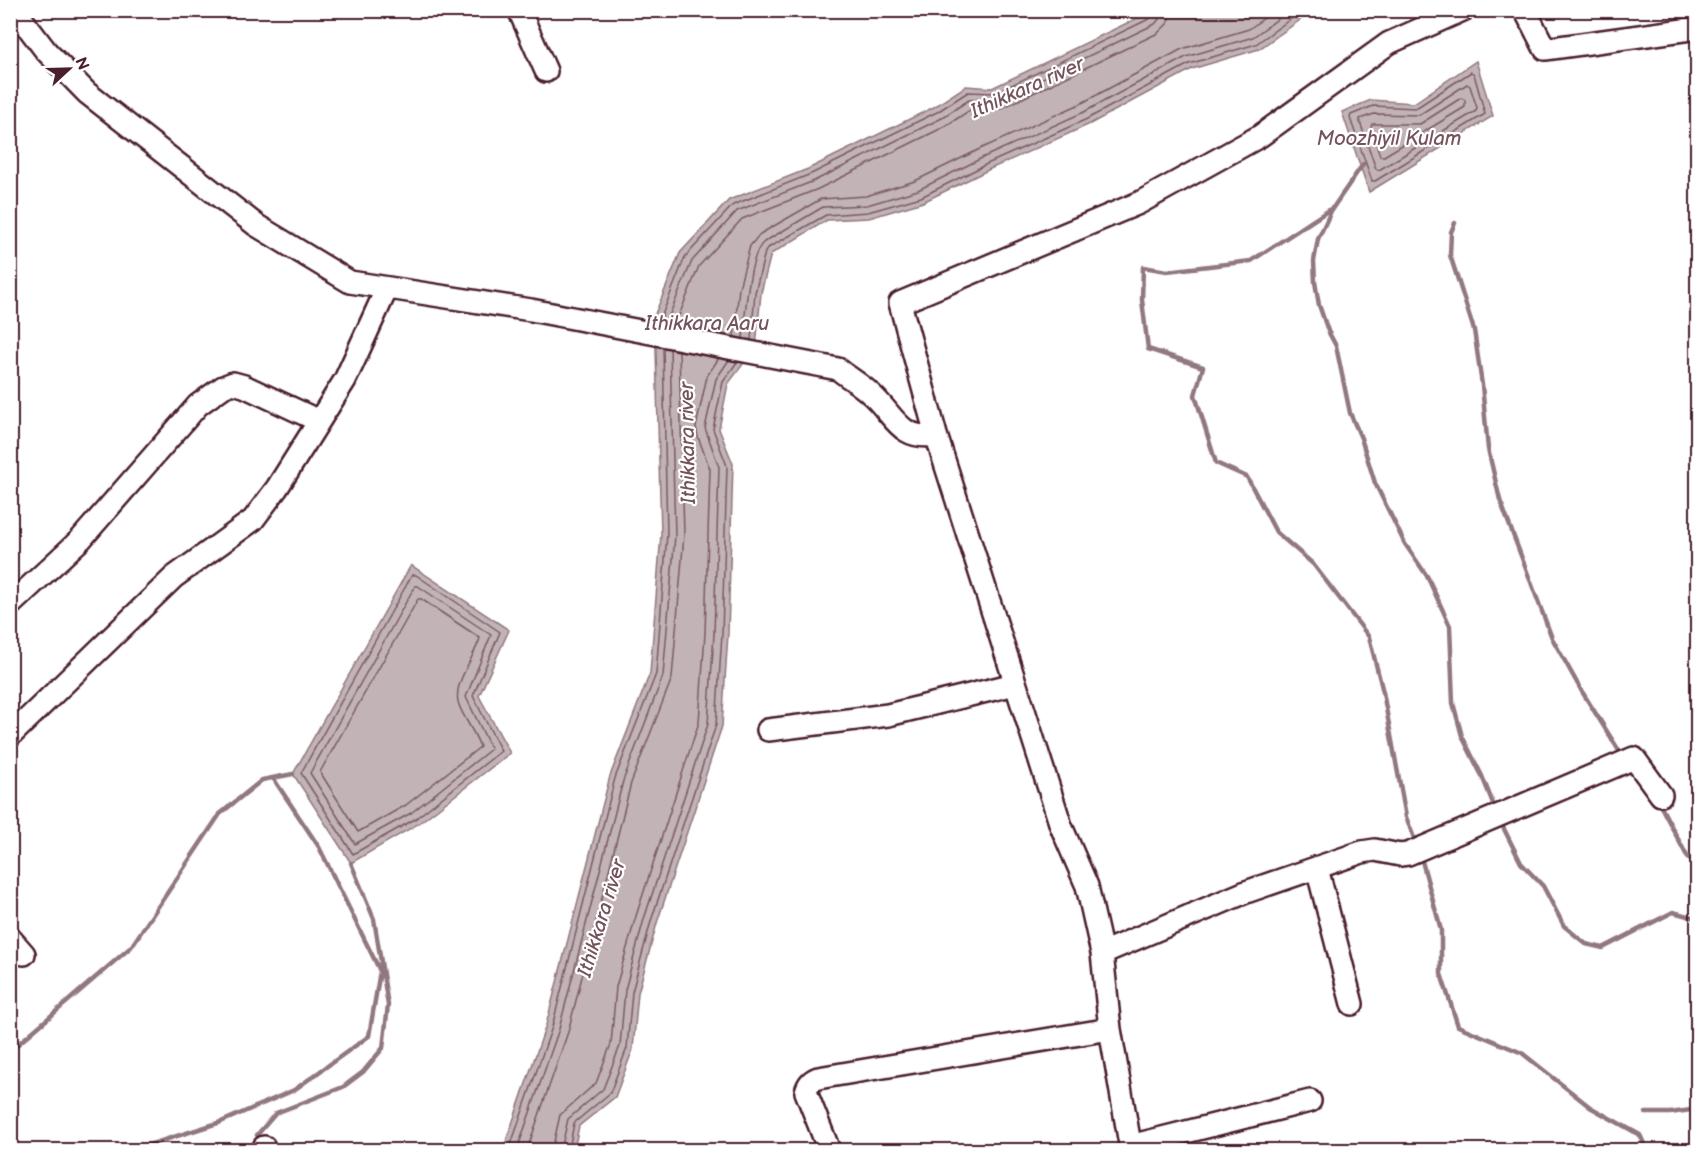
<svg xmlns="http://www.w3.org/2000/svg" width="1708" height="1161" viewBox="0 0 1708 1161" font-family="'Balsamiq Sans',sans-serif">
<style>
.water{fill:#c1b3b6;stroke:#91787e;stroke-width:1.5}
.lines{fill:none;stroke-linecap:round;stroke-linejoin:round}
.shore{stroke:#7a5a63;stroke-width:1.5}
.stream{stroke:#91787e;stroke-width:4.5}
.minor-casing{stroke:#4a1f2b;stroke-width:26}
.minor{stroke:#fff;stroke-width:21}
.labels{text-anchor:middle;stroke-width:4.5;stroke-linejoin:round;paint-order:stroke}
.water-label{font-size:20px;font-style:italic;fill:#74535c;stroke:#fff}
</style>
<rect width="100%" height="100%" fill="#fff"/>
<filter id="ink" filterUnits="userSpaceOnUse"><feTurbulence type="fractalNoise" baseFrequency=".0167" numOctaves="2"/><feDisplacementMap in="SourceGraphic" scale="12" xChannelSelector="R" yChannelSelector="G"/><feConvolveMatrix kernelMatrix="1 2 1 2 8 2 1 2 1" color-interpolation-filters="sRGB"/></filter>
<g filter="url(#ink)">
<!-- water -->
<path class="water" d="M1152 11H1313L1259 49 1192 69 1090 124 990 169 923 202 869 218 827 220 771 254 761 293 756 347 728 384 719 429 733 464 728 634 722 726 657 923 638 993 633 1049 615 1097 579 1126 574 1150H503L546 1025 610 776 650 673 661 534 655 314 680 253 729 200 808 169 934 107 966 86 992 88Z
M1476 61 1493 116 1369 192 1342 112 1371 100 1414 103Z
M411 565 509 630 479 696 510 753 418 824 351 863 293 774Z"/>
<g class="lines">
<!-- shore -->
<path class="shore" d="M1471 72 1474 74 1485 114 1375 181H1372L1350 118 1351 115 1373 106 1416 108Z
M1467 84 1470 86 1477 108 1476 111 1379 170 1376 169 1360 122V119L1374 114 1419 115Z
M1461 98 1465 100V107L1384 156H1380L1371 127 1372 124H1420Z
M662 323V315L685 257 733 205 811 174 937 112 968 92 995 93 1149 19 1153 15V10
M669 324V316L692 261 737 211 814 181 940 119 969 100H997L1155 24 1159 19 1161 10
M678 326V318L699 266 742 219 818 189 944 127 972 109 991 110 1000 109 1158 33 1168 23 1170 10
M734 337 739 288 750 246 760 234 821 199 866 196 915 181 980 149 1080 104 1182 49 1249 29 1275 10
M743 339C745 317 748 255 764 242L823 207 867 205 918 190 984 157 1084 112 1186 57 1253 37 1290 10
M751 340 755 293 765 252 768 248 826 215 868 212 921 197 987 164 1087 119 1189 64 1256 44 1303 10
M412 575H416L500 632 473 696 501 751 415 819 353 854 301 773Z
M415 586H418L491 635 466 697 491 749 411 813 355 844 310 773Z
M418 599H421L480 638C475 657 451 685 459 705 464 719 475 732 480 747L406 805 358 832 320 772Z
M509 1150 552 1027 615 778 656 674 667 534 663 348
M517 1150 559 1029 623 781 663 676 675 535 670 349
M527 1150 568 1032 631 783 672 678 684 535 679 351
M552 1150 560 1115 596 1083 611 1044 616 987 636 916 699 722 705 633 710 469 698 437 696 427 707 376 719 358
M561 1150 568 1119 603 1089 620 1046 625 990 644 919 708 724 714 634 719 467 705 428 716 379 729 360
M569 1150 574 1123 610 1093 627 1048 632 992 651 921 716 725 722 634 727 466 713 429 723 382 737 362"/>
<!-- stream -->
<path class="stream" d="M1363 164 1332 209 1318 239 1314 261 1315 282 1319 305 1328 331 1336 346 1350 413 1361 438 1375 483 1405 544 1427 576 1450 626 1453 703 1462 736 1482 776 1496 811
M1332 208 1251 261 1167 271 1143 267 1142 300 1148 349 1203 367 1195 395 1216 463 1247 477 1276 532 1313 564 1369 637 1383 692 1406 817 1414 838
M1455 223 1451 232 1450 255 1474 330 1482 385 1488 449 1500 500 1552 638 1581 690 1623 757
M1658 801 1688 858 1698 865
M1500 821 1521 863 1543 886 1564 926 1586 944 1603 948 1673 912 1695 918 1698 922
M1422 861 1441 930V974L1458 1026 1522 1053 1590 1107 1640 1135 1647 1150
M10 1051 131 947 220 814 262 780 293 774
M1646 1113H1670L1698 1109
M257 1135 276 1113 343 1087 363 1072 383 1048 388 1005 374 919 351 863
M133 1150 221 1122 294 1090 369 1036 380 971 319 847 273 778"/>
<defs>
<path id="minor" d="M15 10 46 51 87 93 256 225 350 282 531 310 838 369C849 378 862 385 872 395 895 416 900 441 936 435L900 303 1139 203 1260 136 1389 43 1463 10
M519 10 546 71
M1525 10 1545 49 1698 28
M936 435 1061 826 1087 886 1102 953 1110 1029 1131 1150
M10 605 81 539 198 405 223 387 233 383 244 386 319 421
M768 730 888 715 1015 684
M10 736 174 577 253 520 277 488 345 380 387 288
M1317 868 1352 1004
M10 938 24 954
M1102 953 1246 892 1362 852 1375 850 1400 855 1408 854 1634 758 1661 795
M1130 1146 1310 1101
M264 1147 265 1150
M829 1150 806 1092C808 1084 811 1081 818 1078L1110 1029"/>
</defs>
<!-- minor casing -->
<use href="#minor" class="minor-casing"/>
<!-- minor -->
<use href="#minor" class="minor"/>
</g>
</g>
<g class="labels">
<!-- water labels -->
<g class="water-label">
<text transform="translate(1027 87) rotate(-24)" y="7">Ithikkara river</text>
<text x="1389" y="145">Moozhiyil Kulam</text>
<text x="707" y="330">Ithikkara Aaru</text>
<text transform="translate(687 443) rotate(-91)" y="7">Ithikkara river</text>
<text transform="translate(601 918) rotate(-73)" y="7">Ithikkara river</text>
</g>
</g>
<!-- margin -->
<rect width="1708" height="1161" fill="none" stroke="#fff" stroke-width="36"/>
<rect x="18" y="18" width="1672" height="1125" fill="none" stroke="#4a1f2b" stroke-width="2" filter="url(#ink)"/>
<!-- north arrow -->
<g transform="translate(69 69) rotate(68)" stroke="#ffffff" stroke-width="4.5" paint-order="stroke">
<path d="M0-4.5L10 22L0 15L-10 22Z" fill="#4a1f2b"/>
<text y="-9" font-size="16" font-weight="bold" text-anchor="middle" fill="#4a1f2b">N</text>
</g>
</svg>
